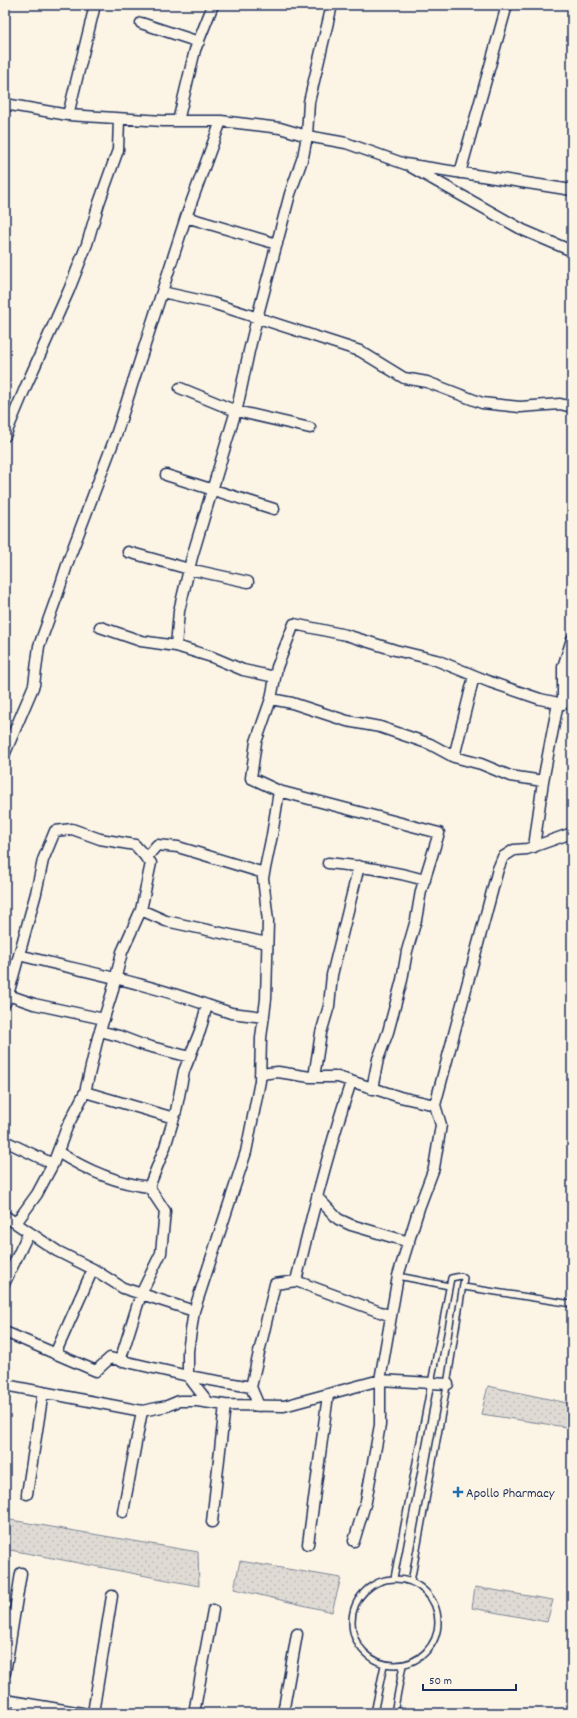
<svg xmlns="http://www.w3.org/2000/svg" width="577" height="1718" viewBox="0 0 577 1718" font-family="Dekko,sans-serif">
<style>
.grass{fill:url(#grass-dots);stroke:#7d8599}
.lines{fill:none;stroke-linecap:round;stroke-linejoin:round}
.lane-casing{stroke:#1b2f5e;stroke-width:8}
.street-casing{stroke:#1b2f5e;stroke-width:13}
.lane{stroke:#fcf5e5;stroke-width:5}
.street{stroke:#fcf5e5;stroke-width:10}
.poi-dot{fill:#1f6fb2;stroke:#fcf5e5;stroke-width:1.5}
.labels{text-anchor:middle;stroke-width:4;stroke-linejoin:round;paint-order:stroke}
.poi-label{font-size:14px;fill:#1b2f5e;stroke:#fcf5e5;text-anchor:start}
</style>
<defs>
<pattern id="grass-dots" width="8" height="8" patternUnits="userSpaceOnUse"><rect width="8" height="8" fill="#dfdbd4"/><path d="M2 2h.1M6 6h.1" fill="none" stroke="#bfbcb8" stroke-width="1.8" stroke-linecap="round"/></pattern>
</defs>
<rect width="100%" height="100%" fill="#fcf5e5"/>
<filter id="ink" filterUnits="userSpaceOnUse"><feTurbulence type="fractalNoise" baseFrequency=".025" numOctaves="2"/><feDisplacementMap in="SourceGraphic" scale="8" xChannelSelector="R" yChannelSelector="G"/><feConvolveMatrix kernelMatrix="1 2 1 2 8 2 1 2 1" color-interpolation-filters="sRGB"/></filter>
<g filter="url(#ink)">
<!-- grass -->
<path class="grass" d="M488 1386 572 1404V1428L481 1414Z
M5 1519 198 1552 199 1586 5 1549Z
M240 1561 341 1578 332 1612 234 1589Z
M475 1587 553 1600 547 1622 472 1608Z"/>
<g class="lines">
<defs>
<path id="lane" d="M398 1276 449 1286
M464 1287 572 1304
M394 1578 451 1278 461 1276 464 1278 446 1391 411 1582
M352 1622a43 43 0 1 1 86 0a43 43 0 1 1-86 0Z
M374 1713 384 1665
M394 1713 403 1665"/>
<path id="street" d="M141 23 199 42
M5 104 68 115 163 121H221L280 128 307 136 346 143 405 164 572 190
M68 115 95 5
M178 121 195 50 213 5
M411 167 523 230 572 251
M460 173 507 5
M186 217 277 244
M162 292 212 303 360 351 404 378 427 382 482 403 520 407 560 404 572 407
M180 388 236 411 310 428
M5 436 26 386 69 290 87 244 99 203 118 150 119 119
M166 475 274 509
M128 552 189 569 248 582
M100 627 141 641 176 646 212 657 243 670 275 677
M176 646 179 611 192 557 238 404 249 351 257 318 290 194 303 157 307 136 309 102 332 5
M271 699 292 703 347 721 380 727 430 744 454 757 481 764 510 776 543 781
M5 753 34 685 39 646 57 596 70 556 116 435 186 217 221 121
M454 757 474 676
M279 791 439 833 421 891 416 920 407 951 402 980 388 1032 378 1059 372 1089
M534 847 543 781 558 703
M146 858 157 845 178 847 264 873
M328 863C361 866 393 871 425 880
M141 910 166 921 267 943
M19 955C82 971 146 983 207 1005L200 1031 184 1071 176 1111 165 1147 149 1187C115 1183 86 1170 58 1152
M5 994 34 1004 104 1019
M5 1003 8 995 36 893 43 860 55 831 72 829 100 839 135 845 151 863 141 910 122 952 112 993 98 1037 85 1092 67 1127 53 1164 37 1194 16 1223
M207 1005 231 1013 264 1017
M100 1031 119 1036 140 1044 190 1057
M260 1074 278 1072 310 1077H338L400 1097 435 1105 441 1125 434 1168 419 1208 398 1276 380 1380V1425L366 1501 354 1541
M314 1077 321 1033 329 1006 332 975 359 866
M85 1092 174 1118
M435 1105 498 869 503 857 514 850 527 849 572 833
M5 1141 53 1164
M317 1197 338 1219 351 1225 409 1242
M5 1216 57 1251 93 1269 123 1288 194 1311
M296 1281C312 1214 329 1147 351 1082
M5 1282 29 1232
M5 1332 96 1371 110 1358 188 1376 251 1387 275 1284 296 1281 391 1316
M55 1354 93 1269
M120 1361 141 1294 161 1253 165 1211 149 1187
M5 1385 142 1411
M251 1387 259 1406
M208 1402 188 1376V1351L194 1311 246 1152 260 1081 261 1038 266 999 268 921 263 878 272 835 279 791 251 778 256 742 271 699 277 667 294 624 346 635 395 650 436 660 490 682 540 699 563 704V667L572 639
M27 1494 43 1392
M123 1512 142 1411 167 1406 179 1401H197L225 1405 284 1406 380 1380 448 1384
M212 1522 225 1405
M308 1544 328 1395
M5 1673 21 1573
M5 1700 82 1713
M93 1713 112 1596
M194 1713 213 1610
M283 1713 297 1634"/>
</defs>
<!-- lane casing -->
<use href="#lane" class="lane-casing"/>
<!-- street casing -->
<use href="#street" class="street-casing"/>
<!-- lane -->
<use href="#lane" class="lane"/>
<!-- street -->
<use href="#street" class="street"/>
</g>
</g>
<!-- markers -->
<path class="poi-dot" d="M456 1486h4v4h4v4h-4v4h-4v-4h-4v-4h4z"/>
<g class="labels">
<!-- poi labels -->
<g class="poi-label">
<text x="466" y="1497">Apollo Pharmacy</text>
</g>
</g>
<!-- margin -->
<rect width="577" height="1718" fill="none" stroke="#fcf5e5" stroke-width="20"/>
<rect x="10" y="10" width="557" height="1698" fill="none" stroke="#1b2f5e" stroke-width="1.5" filter="url(#ink)"/>
<!-- scale -->
<path d="M423 1684v6h93v-6" fill="none" stroke="#1b2f5e" stroke-width="2"/>
<text x="429" y="1684" font-size="12" fill="#1b2f5e" stroke="#fcf5e5" stroke-width="3" paint-order="stroke">50 m</text>
</svg>
